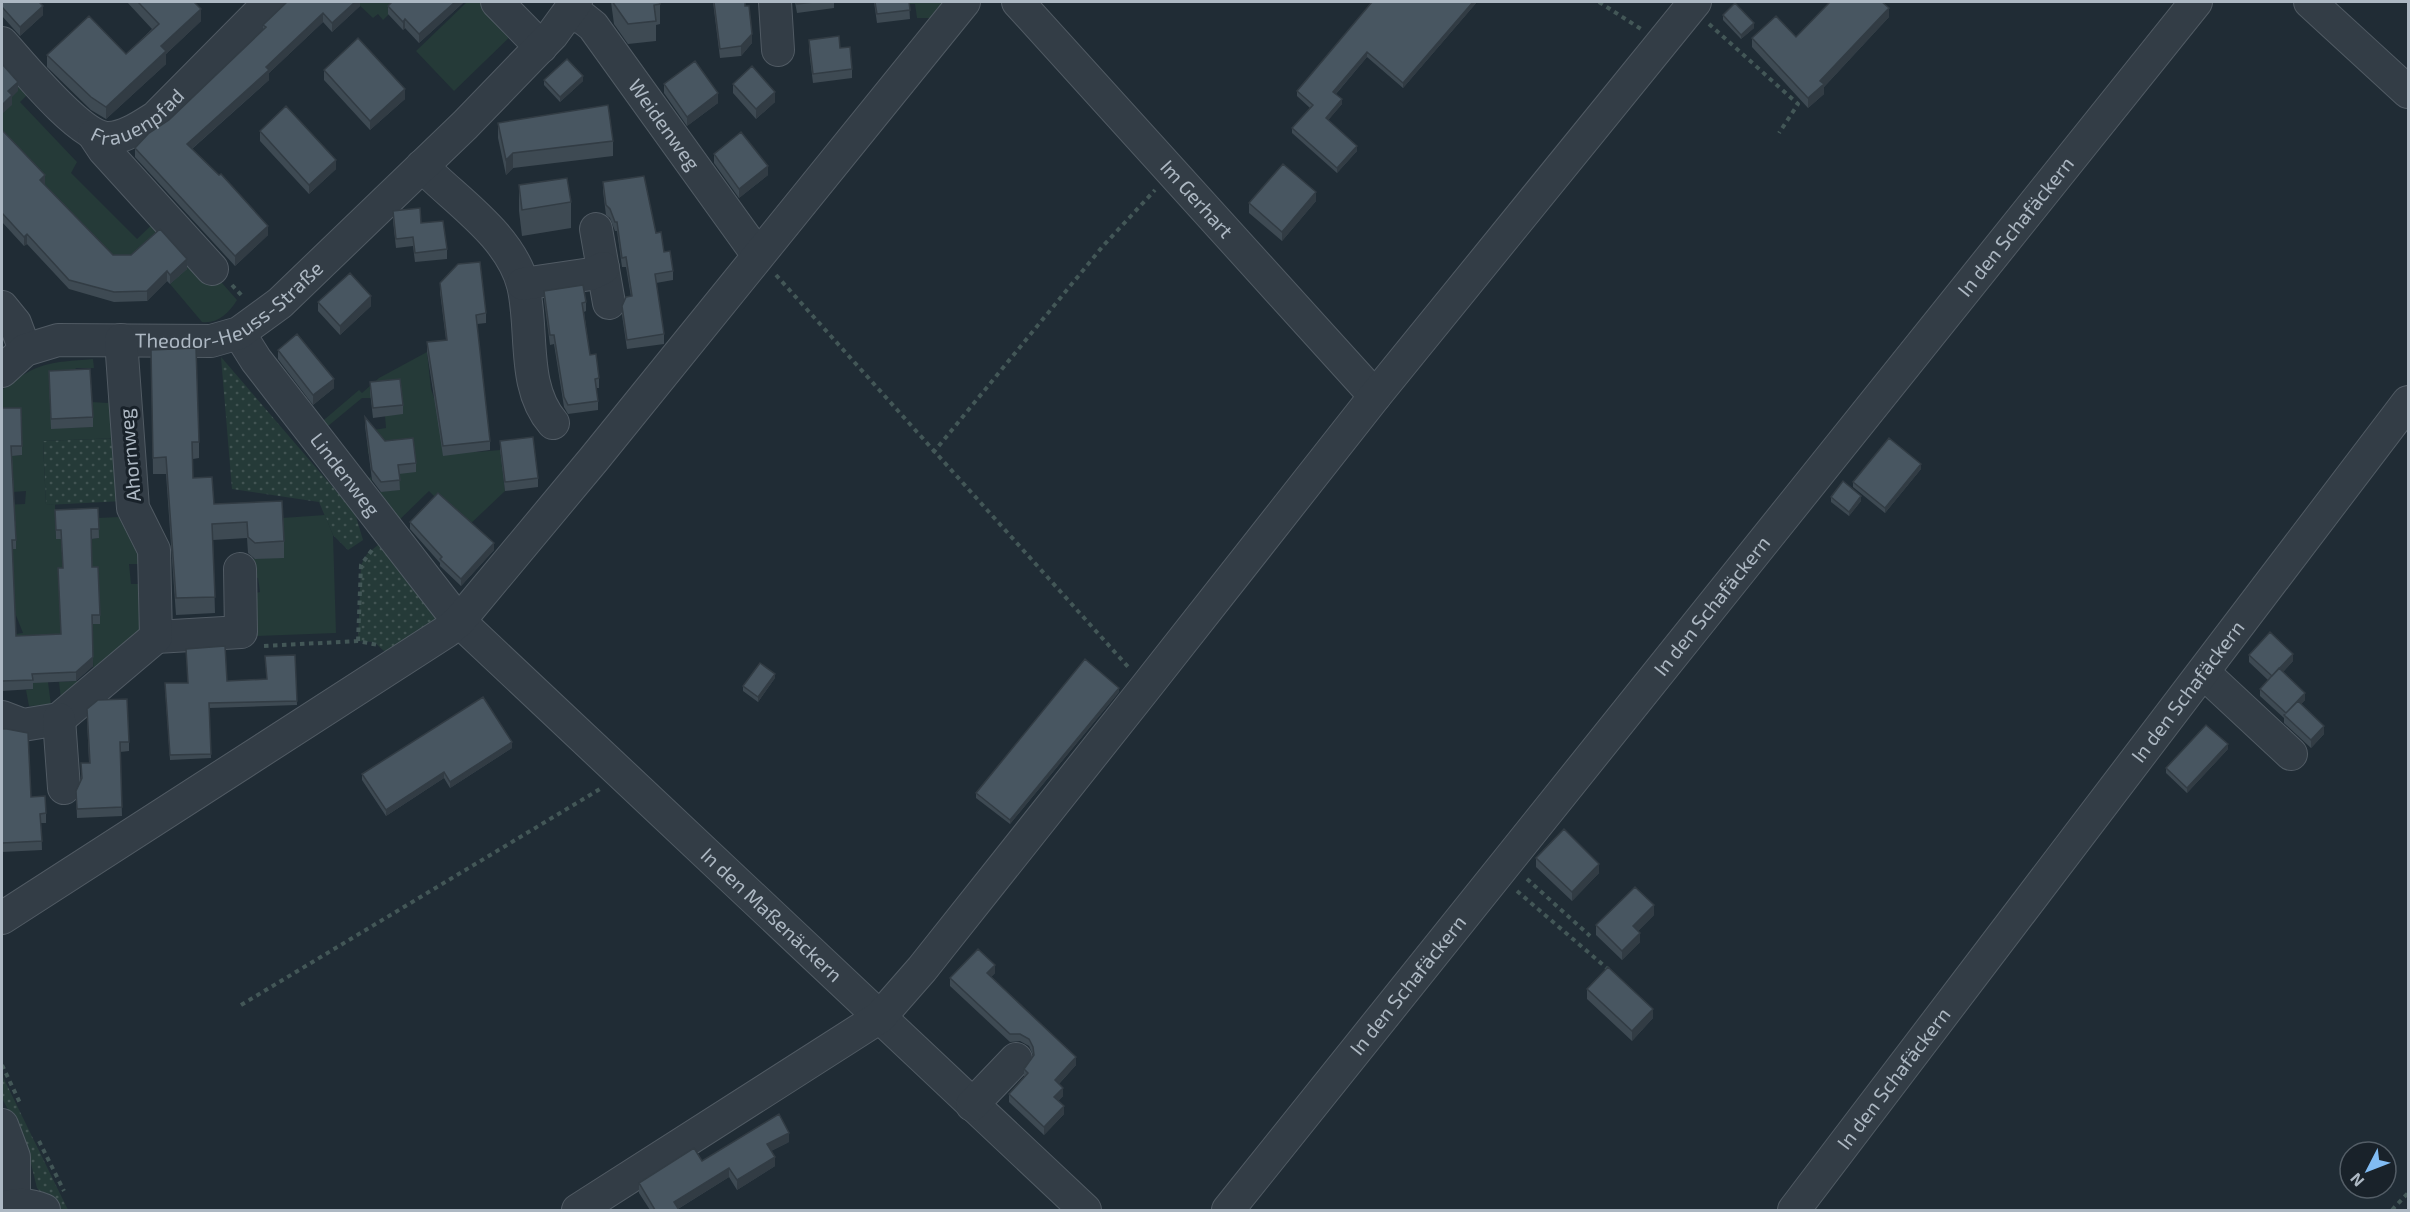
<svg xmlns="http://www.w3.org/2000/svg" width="2410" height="1212" viewBox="0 0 2410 1212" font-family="'Exo 2',sans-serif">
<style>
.grass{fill:url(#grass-dots)}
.garden{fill:#253a38}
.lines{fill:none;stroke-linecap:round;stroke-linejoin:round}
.minor-casing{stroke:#515b64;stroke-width:34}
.path{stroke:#435757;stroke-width:4;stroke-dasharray:4.5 4.5;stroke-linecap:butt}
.minor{stroke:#333d46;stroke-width:32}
.wall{fill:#3e4a53}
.shaded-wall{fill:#323c44}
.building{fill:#485661;stroke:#323c44;stroke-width:1.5}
.labels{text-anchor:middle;stroke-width:6;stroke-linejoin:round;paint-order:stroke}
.street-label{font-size:20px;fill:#adb8c3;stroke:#19222a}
</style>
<defs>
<pattern id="grass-dots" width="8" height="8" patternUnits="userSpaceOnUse" patternTransform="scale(1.5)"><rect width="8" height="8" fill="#253a38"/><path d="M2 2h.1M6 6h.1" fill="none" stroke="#425453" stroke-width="1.8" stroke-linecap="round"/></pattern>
</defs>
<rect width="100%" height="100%" fill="#202c35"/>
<!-- grass -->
<path class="grass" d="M221 357 355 513 363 540 348 550 333 535 319 502 232 489Z
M120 438 123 501 46 505 43 441Z
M384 540 445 624 393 659 374 642 358 641 361 565 367 554Z
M2 1075 68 1210H57L37 1188 27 1147 2 1098Z"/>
<!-- garden -->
<path class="garden" d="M356 2H401L383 20 378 14 373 18Z
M467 2H484L514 33 454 91 416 51Z
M908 2H950L938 18H917L915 4H908Z
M2 73 32 90 20 102 77 162 71 173 137 239 162 215 237 300C229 313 218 324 202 322L170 284 186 269 112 265 34 195 45 184 2 136 5 134 2 130Z
M427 352 431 389 437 407 477 452 500 450 505 491 466 528 429 491 392 527 358 484 371 477 373 493 400 489 368 453 367 431 386 428 385 416 371 398H362L322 431 318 425 359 390 362 393 379 378Z
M93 359 94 368H76L51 428 92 427 91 402 108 403V379L120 438 43 441 46 505 55 504 56 539H61L63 559 91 539 98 538V518L120 517 131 521 146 564H129L131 584H148L151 631 62 708 59 682 94 680 92 642 46 667 51 705 29 706 26 690 33 689 2 636 23 633 15 613 12 549H16L2 505 25 504 26 491 13 492 11 456 22 455 2 418V390C39 361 48 363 93 359Z
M325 515 333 535 336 633 257 636 245 624 244 596 260 592 258 578 250 577 248 559 284 557 282 518Z"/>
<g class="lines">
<defs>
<g id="minor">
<path d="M497 2 541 47"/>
<path d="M775 2 778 50"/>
<path id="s1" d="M1018 2 1375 396"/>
<path d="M2310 2 2408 92"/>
<path id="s2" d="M568 14 583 18 593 26 752 247"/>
<path id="s3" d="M2 43C23 66 77 134 106 138 123 139 142 126 156 117L270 2"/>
<path d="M94 135 104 150 212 269"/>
<path d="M422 166C456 201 510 235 523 285 534 330 521 386 553 423"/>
<path d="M596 229 609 303"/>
<path d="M523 284 591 274 603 268"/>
<path d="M2 307 15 323 25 350"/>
<path id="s4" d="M239 333 256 360 453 614"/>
<path id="s5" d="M2 371 25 350 58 340 211 341 239 333 280 303 465 125 552 35 576 2"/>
<path id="s6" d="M459 621 1085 1210"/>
<path d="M156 637 241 632 240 569"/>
<path d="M2204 673 2291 754"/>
<path d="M2 717 23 725 59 719 156 637 154 550 133 508 121 340"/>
<path d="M59 719 64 788"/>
<path d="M2 918 447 631 459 621 594 459 964 2"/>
<path d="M972 1105 1016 1059"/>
<path d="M2 1125 14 1157V1205"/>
<path d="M2 1208C18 1203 29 1204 44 1210"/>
<path d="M578 1210 880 1017 922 969 1146 687 1375 396 1695 2"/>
<path id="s7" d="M1228 1210 2196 2"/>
<path id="s8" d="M1794 1210 2408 402"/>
</g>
</defs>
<!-- minor casing -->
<use href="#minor" class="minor-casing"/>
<!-- path -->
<path class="path" d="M1599 2 1641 29
M1709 24 1798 104 1779 133
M776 275 1130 669
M232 285 243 297
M933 453 1103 246 1155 190
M358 641 361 565 372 550
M264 646 358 641 378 645
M1527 879 1590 936
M1517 891 1609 970
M241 1005 600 789
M2 1065 21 1105
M39 1141 64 1191
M2392 1210 2408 1193"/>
<!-- minor -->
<use href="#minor" class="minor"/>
</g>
<!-- wall -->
<path class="wall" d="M2 2 43 15 20 36 2 16Z
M127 2H194L201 21 166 54V64L106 119 91 110 47 67V55L126 54 152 29Z
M360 2V6L332 32 323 22 269 73V80L192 149 268 235 235 266 135 157V148L169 120 263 30V25Z
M464 2 419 43 405 28 403 30 388 14V6Z
M611 2H660V24L656 25V41L628 44 614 24Z
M713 2H745L752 43 741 56 720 58Z
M795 2H834V8L797 13Z
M874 2H909L910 19 877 23Z
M1372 2H1477L1403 88 1367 57 1336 94 1342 104 1328 120 1357 151 1337 173 1292 133V128L1310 108 1297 96V91Z
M1723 15 1754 28 1741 39 1723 20Z
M1889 17 1824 87V94L1808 108 1752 47V38L1796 37Z
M809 40 840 48 852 69V78L813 83 809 50Z
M324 70 405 99 370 130 324 80Z
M544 80 583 81 560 102 544 85Z
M664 84 718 103 687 126 664 93Z
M733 84 775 102 756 119 733 93Z
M498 123 613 141V156L513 168 506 175 498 138Z
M2 130 45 185 113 255 187 269 170 284 167 281 147 301 114 302 69 289 27 244 24 246 2 222Z
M260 131 336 169 309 194 260 141Z
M714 154 768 175 739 198 714 163Z
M603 182 656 233 673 271V280L656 283 664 334V344L627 349 622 315V306L631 297 626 267H622L617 231H615L610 218 606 215 603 191Z
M519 185 571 202V228L522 236 519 211Z
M1316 201 1282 241 1249 213V203Z
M393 211 447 249V259L415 262 413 246 396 248 393 221Z
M440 283 486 313V323L477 324 490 441V450L443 456 427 352V342L446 340 440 292Z
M544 291 586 302V311L584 312 590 355 599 378V388H596L598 401V410L568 414 564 407 554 344 550 345 544 300Z
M318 302 371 306 340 335 318 311Z
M151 350 199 442V458L193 459V478L214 504 284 541V558L255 559 248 553 247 538 213 540 215 613 176 615 166 474H153Z
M278 350 334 388 313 405 278 359Z
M49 380 93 417V427L51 429Z
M370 382 403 405V414L373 418 370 392Z
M2 408 22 446V455L12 456 16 540V549H12L16 636 61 634 63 568 61 539H56L55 510 98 508 99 538 91 539 92 567 100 615V624H92L93 666 76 681 33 683V689L2 691Z
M365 417 385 441 416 463V472L399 474 400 490 381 492 372 480 365 426Z
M500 441 538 478V487L505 491 500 450Z
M1921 469 1885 513 1853 487V482Z
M1831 497 1861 501 1849 516 1831 502Z
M410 522 494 550 461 586 440 566V563L410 529Z
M295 655 297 705 209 708 211 758 170 760 165 688 227 681 266 679Z
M2249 655 2293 661 2283 672 2305 700 2301 704 2324 734 2311 748 2284 723V718L2260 696V689L2268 680 2249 662Z
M775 678 758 702 743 691V686Z
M1119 692 1010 824 976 798V793Z
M87 719 129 742V751L120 752 122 816 77 818 76 791 81 779V763H89Z
M2 729 31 797 46 813V823H41L42 850 2 852Z
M512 748 450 788 444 778 386 816 362 780V774Z
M2228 749 2187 793 2166 773V768Z
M1536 858 1599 873 1572 901 1536 867Z
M1654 915 1638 931 1640 942 1622 960 1596 935V925Z
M995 973 991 977 1076 1065 1059 1084 1063 1096 1058 1101 1064 1114 1044 1135 1009 1102V1094L1024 1077V1069L1033 1055 1029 1046 1020 1041 1010 1042 950 986V978Z
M1587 989 1653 1018 1632 1041 1587 999Z
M789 1142 771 1151 775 1166 737 1190 729 1177 678 1209 679 1210H650L639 1193V1183L702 1161Z"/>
<!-- shaded-wall -->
<path class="shaded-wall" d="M355 2H360V6L332 32V23Z
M455 2H464L419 43V34Z
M1473 2H1477L1403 88V83Z
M43 6V15L20 36V27Z
M1889 8V17L1824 87V94L1808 108V98L1820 81Z
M201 9V21L166 54V64L106 119V107L161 46Z
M323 13V22L269 73V80L187 153V144L266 67Z
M405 19V28L403 30V22Z
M1754 23V28L1741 39V35Z
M752 34V43L741 56V46Z
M1367 52V57L1333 97V92Z
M583 76V81L560 102V97Z
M18 82V91L12 97V105L2 114V105L8 91Z
M405 89V99L370 130V121Z
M775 92V102L756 119V109Z
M718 93V103L687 126V117Z
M1342 99V104L1326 123V118Z
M1357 146V151L1337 173V168Z
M513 153V168L506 175V160Z
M336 160V169L309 194V185Z
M768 166V175L739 198V189Z
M45 175V184L40 189V180Z
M1316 192V201L1282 241V232Z
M268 226V235L235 266V256Z
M27 234V244L24 246V237Z
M187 259V269L170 284V275Z
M167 271V281L147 301V291Z
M371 296V306L340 335V326Z
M334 379V388L313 405V395Z
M1921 464V469L1885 513V508Z
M1861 496V501L1849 516V512Z
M494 543V550L461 586V579Z
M2293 654V661L2272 684V676Z
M93 657V666L76 681V672Z
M775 674V678L758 702V697Z
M1119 688V692L1010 824V820Z
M2305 693V700L2288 719 2286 713Z
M2324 726V734L2311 748V740Z
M512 742V748L450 788V782Z
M2228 744V749L2187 793V788Z
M444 772V778L386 816V810Z
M1599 864V873L1572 901V892Z
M1654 905V915L1633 936V926Z
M1640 933V942L1622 960V951Z
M995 965V973L987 981V973Z
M1653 1009V1018L1632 1041V1031Z
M1076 1057V1065L1055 1088V1080Z
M1063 1088V1096L1054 1105V1097Z
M1064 1106V1114L1044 1135V1127Z
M789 1133V1142L767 1153V1144Z
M775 1157V1166L737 1190V1180Z
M729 1168V1177L676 1210 674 1202Z"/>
<!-- building -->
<path class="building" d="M2 2H39L43 6 20 27 2 7Z
M138 2H194L201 9 161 46 166 51 106 107 91 97 47 55 89 16 126 54 159 24Z
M287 2H355L332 23 323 13 266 67 269 70 187 144 219 175 221 174 268 226 235 256 135 148 149 133 169 120 266 27 263 25Z
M392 2H455L419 34 405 19 403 22 388 6Z
M613 2H660V4L654 5 656 21 628 24 614 4Z
M714 2H745V6H749L752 34 741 46 720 49Z
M796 2H814L797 4Z
M875 2H909L910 10 877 14Z
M1372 2H1473L1403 83 1367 52 1333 92 1342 99 1326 118 1357 146 1337 168 1292 128 1313 105 1297 91Z
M1830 2H1882L1889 8 1820 81 1824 84 1808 98 1752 38 1776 16 1796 37Z
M1735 3 1754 23 1741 35 1723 15Z
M839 36 840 48 850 47 852 69 813 74 809 40Z
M358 38 405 89 370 121 324 70Z
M567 59 583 76 560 97 544 80Z
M695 61 718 93 687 117 664 84Z
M2 64 18 82 8 91 12 95 2 105Z
M752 66 775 92 756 109 733 84Z
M608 105 613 141 513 153 506 160 498 123Z
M286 106 336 160 309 185 260 131Z
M2 130 45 175 40 180 113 255H131L160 229 187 259 170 275 167 271 147 291 114 292 69 280 27 234 24 237 2 213Z
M741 132 768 166 739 189 714 154Z
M1283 164 1316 192 1282 232 1249 203Z
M644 176 656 233 661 232 664 252 670 251 673 271 655 274 664 334 627 340 622 306 626 297 632 296 626 257 622 258 617 222H615L610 209 606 205 603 182Z
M567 178 571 202 522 210 519 185Z
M420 208 421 223 443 221 447 249 415 253 413 237 396 239 393 211Z
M480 262 486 313 476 315 490 441 443 446 427 342 447 340 440 283 458 264Z
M350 273 371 296 340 326 318 302Z
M583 285 586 302 582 303 590 355 596 354 599 378 595 379 598 401 568 405 564 397 554 335H550L544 291Z
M297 334 334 379 313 395 278 350Z
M196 348 199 442H192L193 478 212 477 214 504 282 501 284 541 255 543 248 537 247 522 212 524 215 597 176 598 166 457 153 458 151 350Z
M90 369 93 417 51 419 49 371Z
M400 379 403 405 373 408 370 382Z
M2 408H21L22 446H11L16 540H12L16 636 61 634 58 568H63L61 530H56L55 510 98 508 99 529H91L92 567H98L100 615H92L93 657 76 672 32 674 33 680 2 681Z
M365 417 385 441 413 438 416 463 398 465 400 480 381 482 372 470Z
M533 437 538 478 505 482 500 441Z
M1889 438 1921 464 1885 508 1853 482Z
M1843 481 1861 496 1849 512 1831 497Z
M438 493 494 543 461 579 440 559 442 557 410 522Z
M2270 632 2293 654 2272 676 2249 655Z
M225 646 227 681 267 679 265 656 295 655 297 701 209 703 211 754 170 755 165 683H188L186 649Z
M1085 659 1119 688 1010 820 976 793Z
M760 663 775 674 758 697 743 686Z
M2279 668 2305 693 2286 713 2260 689Z
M483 697 512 742 450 782 444 772 386 810 362 774Z
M127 699 129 742H120L122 807 77 809 76 791 82 778 81 763H90L87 709 98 700Z
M2298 701 2324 726 2311 740 2284 715Z
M2206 725 2228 744 2187 788 2166 768Z
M2 729H7L28 733 31 797 45 796 46 813 40 814 42 841 2 843Z
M1564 829 1599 864 1572 892 1536 858Z
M1635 887 1654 905 1633 926 1640 933 1622 951 1596 925Z
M978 949 995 965 987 973 1076 1057 1055 1080 1063 1088 1054 1097 1064 1106 1044 1127 1009 1094 1028 1073 1024 1069 1034 1055 1033 1047 1029 1039 1020 1034H1010L950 978Z
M1608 967 1653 1009 1632 1031 1587 989Z
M779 1114 789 1133 767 1144 775 1157 737 1180 729 1168 674 1202 679 1210H655L639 1183 694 1148 702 1161Z"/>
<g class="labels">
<!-- street labels -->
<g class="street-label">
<text dy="7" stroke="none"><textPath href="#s3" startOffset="180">Frauenpfad</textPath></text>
<text dy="7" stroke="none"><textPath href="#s2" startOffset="150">Weidenweg</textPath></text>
<text dy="7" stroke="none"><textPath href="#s1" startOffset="266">Im Gerhart</textPath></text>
<text dy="7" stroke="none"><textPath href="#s7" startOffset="1260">In den Schafäckern</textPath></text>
<text dy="7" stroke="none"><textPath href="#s5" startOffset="248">Theodor-Heuss-Straße</textPath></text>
<text transform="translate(130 455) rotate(-95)" y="7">Ahornweg</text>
<text dy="7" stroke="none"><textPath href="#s4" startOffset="177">Lindenweg</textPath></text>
<text dy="7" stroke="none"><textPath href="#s7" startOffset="774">In den Schafäckern</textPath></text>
<text dy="7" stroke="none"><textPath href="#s8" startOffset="651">In den Schafäckern</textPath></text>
<text dy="7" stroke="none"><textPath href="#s6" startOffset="429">In den Maßenäckern</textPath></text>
<text dy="7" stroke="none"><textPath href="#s7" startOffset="288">In den Schafäckern</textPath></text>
<text dy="7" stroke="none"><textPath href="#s8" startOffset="165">In den Schafäckern</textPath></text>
</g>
</g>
<!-- border -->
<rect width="2410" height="1212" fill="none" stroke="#adb8c3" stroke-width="6"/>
<!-- north arrow -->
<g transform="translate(2368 1170) rotate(228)"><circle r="28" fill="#19222a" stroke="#545e67" stroke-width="1.5"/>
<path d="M0-4.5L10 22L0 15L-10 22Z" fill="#81bcf4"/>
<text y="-9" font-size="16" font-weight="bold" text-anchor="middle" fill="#adb8c3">N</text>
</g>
</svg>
